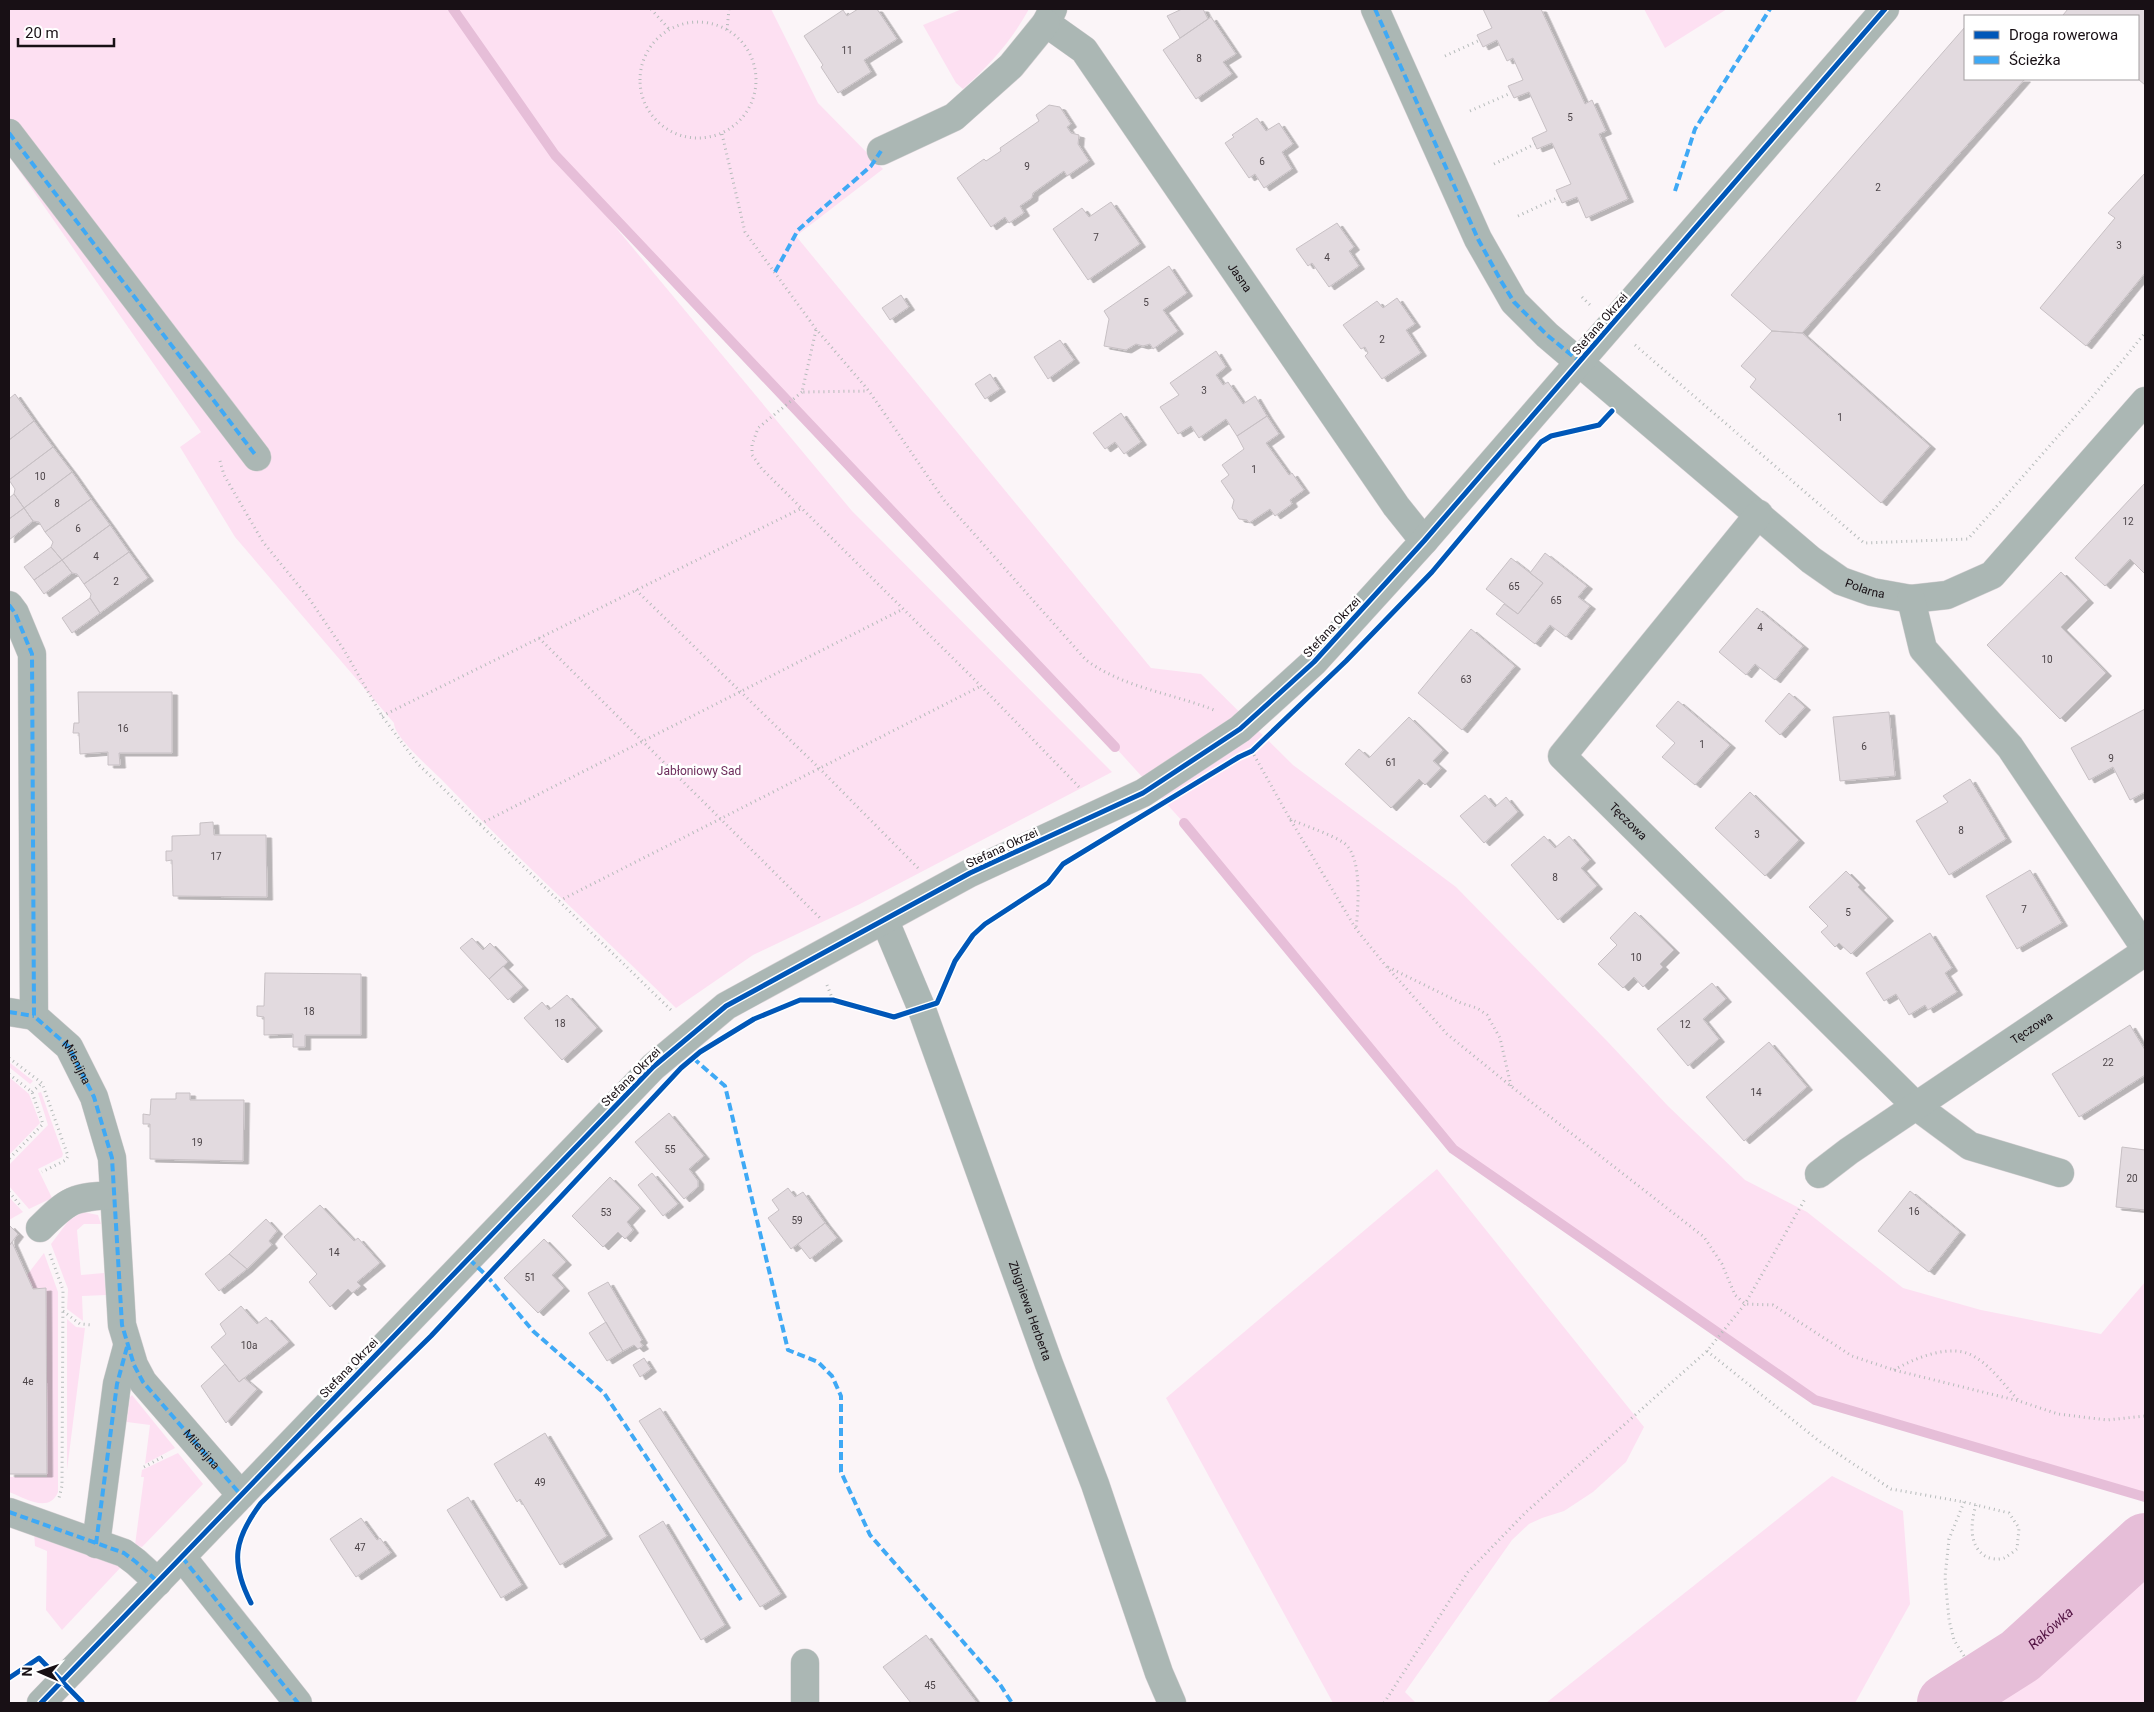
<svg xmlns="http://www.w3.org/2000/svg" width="2154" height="1712" viewBox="0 0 2154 1712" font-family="Roboto,sans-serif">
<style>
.green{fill:#fde0f2}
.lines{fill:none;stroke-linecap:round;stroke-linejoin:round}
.stream{stroke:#e6bed8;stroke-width:10}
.river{stroke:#e6bed8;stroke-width:58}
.building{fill:#e2dadf;stroke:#c7c0c4;filter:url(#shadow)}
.minor-casing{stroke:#d6d1d4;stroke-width:29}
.path{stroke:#b5bbba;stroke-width:3;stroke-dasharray:1 4;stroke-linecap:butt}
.minor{stroke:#abb7b4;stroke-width:28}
.quiet{stroke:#3fa9f5;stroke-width:4;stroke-dasharray:8 4;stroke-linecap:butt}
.cycleway-casing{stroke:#fff;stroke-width:8}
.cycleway{stroke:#0057b8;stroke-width:5}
.labels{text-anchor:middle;stroke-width:5;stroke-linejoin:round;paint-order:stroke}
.number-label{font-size:10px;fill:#4c4448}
.street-label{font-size:12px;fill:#181015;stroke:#fff}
.park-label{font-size:12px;fill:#6d2c5b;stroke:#fff}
.water-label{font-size:14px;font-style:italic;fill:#531343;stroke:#fff}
</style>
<defs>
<filter id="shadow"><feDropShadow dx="5.5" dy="3" stdDeviation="0" flood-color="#0004"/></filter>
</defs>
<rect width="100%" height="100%" fill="#fbf5f8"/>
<!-- green -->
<path class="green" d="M9 9H771L818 103 883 169 796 236 1151 668 1201 674 1293 765 1456 887 1607 1041 1668 1106 1745 1180 1807 1212 1903 1288 1981 1310 2101 1334 2145 1282V1497L1815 1400 1453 1149 1184 823 1115 747 563 164 852 511 1112 772 860 904 753 955 676 1008C598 932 517 858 442 780 430 768 394 737 394 723L235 537 180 447 201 432 9 156Z
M962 9H1029C1012 40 990 65 963 89L956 83 923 25Z
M1644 9H1727L1665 48Z
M9 1062 33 1081 30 1084 9 1067Z
M9 1077 29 1094 40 1123 9 1155Z
M41 1092 63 1154 62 1157 38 1169 52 1198 29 1209 9 1186V1165L48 1125 38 1093Z
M1437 1169 1644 1427 1626 1462 1593 1492 1564 1511 1542 1518 1529 1524 1512 1540 1405 1692 1416 1703H1333L1166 1398Z
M9 1197 23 1212 9 1220Z
M83 1212 98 1215 101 1224H84L77 1230 81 1275 104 1273 106 1295 82 1296 83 1321 67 1309 68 1289 51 1244 69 1220Z
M44 1253 58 1292V1492C49 1514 25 1498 9 1492V1477H47L46 1288 33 1289 27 1275Z
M67 1319 76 1327 85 1328 67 1470Z
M132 1395 175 1448 145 1464 150 1425 127 1422 130 1397Z
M178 1453 203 1484 142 1547 135 1545 144 1477H141L142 1470Z
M1832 1476 1903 1511 1910 1604 1855 1703H1546Z
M34 1532 122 1566 62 1630 46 1610 47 1551 35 1546Z
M2145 1542V1703H1946L2020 1656Z"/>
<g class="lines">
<!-- stream -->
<path class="stream" d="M453 9 555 155 1115 747
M1184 823 1453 1149 1815 1400 2145 1497"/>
<!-- river -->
<path class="river" id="s1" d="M1946 1703 2020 1656 2145 1542"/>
</g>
<!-- building -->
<path class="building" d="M858 9H877L897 39 864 60 871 72 838 93 821 67 823 65 804 36 843 10 847 16Z
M1182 9H1203L1208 19 1180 38 1167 16Z
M1483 9H1541L1585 104 1592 100 1606 131 1599 134 1628 199 1586 218 1577 197 1562 203 1556 190 1571 184 1552 143 1537 149 1532 138 1547 131 1529 92 1514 98 1508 86 1523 80 1513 58 1507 61 1497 40 1483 47 1477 35 1492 28Z
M2068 9H2145V85L2138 79V16H2065L2063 15Z
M1211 17 1236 54 1223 62 1232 74 1196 99 1163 50Z
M1965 27V79H2025L1802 333 1772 331 1731 295Z
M1049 105 1060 107 1071 124 1067 127 1071 133 1079 135 1078 144 1089 161 1067 176 1064 171 1033 193 1032 198 1020 206 1024 213 1009 223 1005 217 991 227 957 178 984 159 986 161 1001 151 1000 148 1039 121 1036 115Z
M1257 118 1266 131 1279 123 1293 144 1282 152 1292 169 1264 188 1255 174 1249 178 1225 143 1234 137 1232 135Z
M2145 173V273L2086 346 2040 308 2115 218 2108 213Z
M1111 202 1140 244 1088 280 1053 229 1082 208 1089 217Z
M1337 223 1354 247 1349 251 1359 266 1329 287 1312 263 1308 266 1296 249Z
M1169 266 1187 293 1163 310 1178 331 1153 349 1150 344 1143 346 1136 344 1126 350 1104 346 1109 319 1104 311Z
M901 295 909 307 890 320 882 308Z
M1397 298 1415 324 1406 330 1421 353 1382 379 1365 356 1368 353 1365 347 1361 349 1343 325 1377 301 1383 308Z
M1772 331 1802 333 1930 446 1881 503 1750 387 1756 379 1741 366Z
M1060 340 1074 360 1048 379 1034 357Z
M1216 351 1226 367 1216 375 1223 385 1228 382 1243 404 1255 396 1267 416 1237 436 1226 419 1199 438 1191 426 1178 434 1160 407 1179 395 1170 383Z
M990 374 1000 389 985 399 975 384Z
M15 394 34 421 9 440V399Z
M1121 413 1141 442 1124 454 1115 442 1105 449 1093 433Z
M1267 416 1279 434 1266 443 1289 475 1292 473 1304 490 1290 500 1292 504 1275 516 1270 509 1249 523 1247 520 1239 519 1232 508 1234 500 1221 481 1229 475 1222 465 1244 449 1237 436Z
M34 421 53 447 9 480V440Z
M53 447 72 472 24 508 14 494 15 489 9 480Z
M72 472 91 499 45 532 39 522 33 521 24 508Z
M2145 483V574L2130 559 2105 586 2075 558Z
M14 494 24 508 9 519V498Z
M91 499 110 525 62 560 51 547 53 542 45 532Z
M24 508 33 521 9 540V519Z
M110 525 129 552 84 584 77 574 72 573 62 560Z
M51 547 62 560 34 580 24 567Z
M129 552 148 578 100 613 90 598 91 594 84 584Z
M1545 553 1587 586 1578 597 1590 606 1566 637 1550 625 1535 644 1496 614 1504 604 1518 614 1543 583 1530 573Z
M1511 558 1543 583 1518 614 1486 589Z
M62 560 72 573 44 594 34 580Z
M2061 572 2088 600 2061 627 2106 673 2060 719 1987 645Z
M90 598 100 613 72 633 62 618Z
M1757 608 1803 646 1775 680 1755 664 1746 675 1719 652Z
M1471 629 1515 666 1462 730 1418 693Z
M78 692H172V753H119L120 765H108V752L80 754 79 733H73L74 723H79Z
M1789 693 1805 707 1780 735 1765 721Z
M1678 701 1730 745 1695 785 1662 757 1675 743 1656 726Z
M2145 709V792L2130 800 2113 767 2089 780 2071 748Z
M1889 712 1895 776 1840 781 1833 717Z
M1409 717 1443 750 1433 761 1441 768 1425 785 1419 779 1391 808 1345 764 1359 749 1369 758Z
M1970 779 2006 839 1949 875 1916 821 1948 802 1943 796Z
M1750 792 1799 840 1765 876 1715 828Z
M1485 795 1495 807 1506 797 1518 812 1484 843 1460 816Z
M213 822 214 835H266L267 897 173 896 172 860 166 861V851H172V836L200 835V823Z
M1544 836 1555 848 1569 836 1590 860 1581 868 1597 886 1558 920 1511 865Z
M2030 870 2062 923 2017 949 1986 896Z
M1846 871 1860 885 1858 887 1888 918 1851 954 1839 943 1835 947 1821 932 1828 926 1809 907Z
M1635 912 1674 950 1660 964 1663 967 1643 987 1634 977 1623 988 1598 964 1617 945 1610 938Z
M1930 933 1952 968 1945 973 1957 992 1928 1010 1925 1005 1909 1015 1896 994 1884 1001 1866 973Z
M472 938 483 950 490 943 508 962 489 979 460 948Z
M503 966 523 987 508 1000 489 979Z
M265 973 361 974V1035H305V1047H293V1034L264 1035V1017L257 1016V1006H264Z
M1712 983 1726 999 1703 1019 1719 1039 1688 1066 1657 1029Z
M567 995 597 1028 562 1060 524 1018 542 1002 549 1010Z
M2130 1025 2145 1050V1075L2079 1117 2052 1074Z
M1769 1042 1807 1087 1744 1141 1706 1097Z
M176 1093H190V1100H244L243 1161 150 1159V1124H143V1114L150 1115 151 1099H176Z
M669 1113 704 1156 689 1169 698 1181V1187L684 1199 635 1142Z
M2122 1147 2145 1150V1210L2116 1207Z
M652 1173 678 1204 663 1216 638 1185Z
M610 1177 640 1208 627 1222 633 1230 625 1239 618 1232 603 1247 572 1216Z
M788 1188 795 1197 803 1192 825 1223 791 1249 768 1218 779 1210 772 1200Z
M1910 1191 1960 1232 1929 1272 1878 1231Z
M320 1205 354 1241 358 1238 380 1263 357 1282 361 1286 352 1293 348 1289 330 1307 309 1282 317 1274 284 1237Z
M266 1219 277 1231 269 1241 272 1245 247 1269 229 1254Z
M825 1223 837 1238 810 1259 798 1244Z
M9 1225 18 1234 9 1246Z
M544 1239 566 1262 552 1275 564 1288 538 1313 504 1278Z
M12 1242 33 1289 46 1288 47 1474H9V1246Z
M229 1254 247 1269 219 1291 205 1274Z
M608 1282 642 1340 640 1342 643 1346 638 1349 634 1345 623 1351 588 1293Z
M241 1306 257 1324 266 1317 289 1342 239 1382 211 1347 226 1334 220 1324Z
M606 1322 623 1351 607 1361 589 1333Z
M644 1358 651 1369 640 1377 633 1365Z
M225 1364 239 1382 244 1378 257 1389 226 1423 201 1386Z
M660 1408 781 1594 760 1607 639 1421Z
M545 1433 607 1536 560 1565 520 1499 517 1502 494 1464Z
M468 1497 522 1585 501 1598 447 1510Z
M361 1518 377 1540 380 1538 391 1553 356 1577 330 1539Z
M663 1521 725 1625 701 1640 639 1536Z
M926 1635 977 1703H911L883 1667Z"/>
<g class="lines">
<defs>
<g id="minor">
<path id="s2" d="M1053 9 1046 23 1084 50 1396 506 1424 541"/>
<path id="s3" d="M1375 9 1478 239 1514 302 1547 335 1811 560 1841 581 1872 592 1911 599 1947 595 1992 575 2145 401"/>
<path d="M9 133 257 457"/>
<path d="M881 151 954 117 1011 66 1046 23"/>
<path id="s4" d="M1759 514 1562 756 1916 1106 1970 1146 2060 1173"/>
<path d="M1911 599 1923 649 2010 747 2145 948"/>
<path id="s5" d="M9 605 15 613 32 654 34 1016 69 1047 94 1097 112 1158 122 1325 134 1365 143 1382 241 1495"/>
<path id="s6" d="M885 921 921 1007 1049 1364 1095 1484 1159 1673 1172 1703"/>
<path d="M9 1012 34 1016"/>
<path id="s7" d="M1819 1174 1849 1151 2145 952"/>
<path d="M40 1228C69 1199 73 1197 114 1195"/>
<path d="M9 1512 124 1553 136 1562 158 1582"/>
<path d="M96 1544 117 1384 127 1347"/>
<path d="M182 1557 298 1703"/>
<path d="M805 1663V1703"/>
<path d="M41 1703 653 1067 726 1006 970 873 1143 793 1240 729 1314 662 1424 541 1885 9"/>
</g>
</defs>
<!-- minor casing -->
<use href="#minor" class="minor-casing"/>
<!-- path -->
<path class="path" d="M651 9 669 29
M640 80a58 58 0 1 1 116 0a58 58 0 1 1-116 0Z
M727 30 729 9
M1445 56 1480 40
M1470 111 1511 93
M722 134 745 232 816 329 869 391 944 500 1086 660C1124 688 1171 693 1214 710
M1494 164 1535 144
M1518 216 1559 197
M1582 297 1590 305
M816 330 802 392 868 391
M1635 345 1864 543 1968 539 2095 394 2145 333
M802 392 758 428 752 445V455L762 469 981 686 1081 789
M220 461 224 475 263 542 308 597 344 650 382 716 418 764 673 1012
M636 590 819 768 918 868
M539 638 822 920
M382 716 802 508
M1254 755 1290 819 1356 929 1386 966 1447 1034 1512 1087 1704 1237 1722 1264 1735 1295 1745 1304 1773 1305 1852 1356 1894 1370 2019 1401 2058 1414 2107 1420 2145 1416
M1290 819C1307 827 1329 833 1344 843 1363 857 1358 908 1356 929
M480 824 903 609
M559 901 981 686
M1388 967 1461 1003 1477 1008 1487 1015 1500 1038 1511 1086
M827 985 833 1000
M9 1058 42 1083 68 1156 66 1160 42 1172
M9 1074 32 1092 43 1124 9 1159
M32 1092 42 1083
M9 1192 20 1205
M50 1254 63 1290 62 1486 59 1498
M63 1311 80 1324 93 1325
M1707 1351 1819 1441 1891 1489 1964 1502 2009 1513 2019 1528 2017 1549C2013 1552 2008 1556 2004 1558 1998 1560 1990 1559 1985 1556 1968 1545 1971 1521 1976 1505
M1894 1370C1915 1358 1952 1342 1975 1357 1992 1367 2005 1386 2019 1401
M144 1467 166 1455
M1964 1656 1954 1640 1949 1620 1945 1577 1949 1539 1964 1502
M1384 1703 1468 1572 1525 1513 1707 1351 1745 1304 1805 1199"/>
<!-- minor -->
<use href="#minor" class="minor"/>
<!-- quiet -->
<path class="quiet" d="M1375 9 1478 239 1501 281 1514 302 1547 335 1580 362
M9 133 257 457
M1675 191 1695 129 1770 9
M775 272 798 230 871 166 881 151
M9 605 15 613 32 654 34 1016 69 1047 94 1097 112 1158 122 1325 134 1365 143 1382 241 1495
M9 1012 34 1016
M693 1058 725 1086 788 1350 818 1362 832 1376 841 1396V1472L870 1535 999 1683 1012 1703
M469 1259 487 1276 533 1331 604 1393 741 1600
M9 1512 124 1553 136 1562 158 1582
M96 1544 117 1384 127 1347
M182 1557 298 1703"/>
<defs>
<path id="cycleway" d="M251 1603C230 1562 234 1539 261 1503L431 1336 681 1068 700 1052 754 1019 800 1000H833L894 1017 937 1003 955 961 973 935 985 924 1048 883 1063 864 1239 757 1252 751 1346 661 1432 572 1541 442 1551 436 1599 425 1612 411
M9 1678 39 1658 82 1702 81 1703
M41 1703 653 1067 726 1006 970 873 1143 793 1240 729 1314 662 1424 541 1885 9"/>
</defs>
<!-- cycleway casing -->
<use href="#cycleway" class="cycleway-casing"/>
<!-- cycleway -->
<use href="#cycleway" class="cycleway"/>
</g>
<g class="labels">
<!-- number labels -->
<g class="number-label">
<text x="847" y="54">11</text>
<text x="1199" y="62">8</text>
<text x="1570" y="121">5</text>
<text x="1262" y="165">6</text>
<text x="1027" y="170">9</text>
<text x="1878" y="191">2</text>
<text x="1096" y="241">7</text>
<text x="2119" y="249">3</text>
<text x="1327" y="261">4</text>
<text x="1146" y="306">5</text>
<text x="1382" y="343">2</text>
<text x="1204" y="394">3</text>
<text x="1840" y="421">1</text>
<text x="1254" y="473">1</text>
<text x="40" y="480">10</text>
<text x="57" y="507">8</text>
<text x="2128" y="525">12</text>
<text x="78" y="532">6</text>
<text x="96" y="560">4</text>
<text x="116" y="585">2</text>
<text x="1514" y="590">65</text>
<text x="1556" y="604">65</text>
<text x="1760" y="631">4</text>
<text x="2047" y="663">10</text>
<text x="1466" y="683">63</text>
<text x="123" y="732">16</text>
<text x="1702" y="748">1</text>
<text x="1864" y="750">6</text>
<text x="2111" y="762">9</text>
<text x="1391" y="766">61</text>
<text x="1961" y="834">8</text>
<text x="1757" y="838">3</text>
<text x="216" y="860">17</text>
<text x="1555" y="881">8</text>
<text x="2024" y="913">7</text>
<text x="1848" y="916">5</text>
<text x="1636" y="961">10</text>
<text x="309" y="1015">18</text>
<text x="560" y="1027">18</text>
<text x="1685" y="1028">12</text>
<text x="2108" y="1066">22</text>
<text x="1756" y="1096">14</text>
<text x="197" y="1146">19</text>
<text x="670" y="1153">55</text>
<text x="2132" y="1182">20</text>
<text x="1914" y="1215">16</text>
<text x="606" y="1216">53</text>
<text x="797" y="1224">59</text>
<text x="334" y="1256">14</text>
<text x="530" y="1281">51</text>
<text x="249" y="1349">10a</text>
<text x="28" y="1385">4e</text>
<text x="540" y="1486">49</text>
<text x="360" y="1551">47</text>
<text x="930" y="1689">45</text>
</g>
<!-- street labels -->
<g class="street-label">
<text dy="4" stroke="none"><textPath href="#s2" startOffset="338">Jasna</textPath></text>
<text transform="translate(1600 324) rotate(-49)" y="4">Stefana Okrzei</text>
<text dy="4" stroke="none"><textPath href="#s3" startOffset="780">Polarna</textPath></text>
<text transform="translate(1332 627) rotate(-47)" y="4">Stefana Okrzei</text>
<text dy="4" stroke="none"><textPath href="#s4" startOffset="405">Tęczowa</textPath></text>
<text transform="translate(1002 848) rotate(-25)" y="4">Stefana Okrzei</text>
<text dy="4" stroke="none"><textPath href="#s7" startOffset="258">Tęczowa</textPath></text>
<text dy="4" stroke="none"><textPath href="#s5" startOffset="480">Milenijna</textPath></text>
<text transform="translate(631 1077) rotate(-45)" y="4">Stefana Okrzei</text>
<text dy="4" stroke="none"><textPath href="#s6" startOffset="416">Zbigniewa Herberta</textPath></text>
<text transform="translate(349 1368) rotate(-46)" y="4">Stefana Okrzei</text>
<text dy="4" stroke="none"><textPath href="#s5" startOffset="900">Milenijna</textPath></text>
</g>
<!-- park labels -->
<g class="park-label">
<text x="699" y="775">Jabłoniowy Sad</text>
</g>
<!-- water labels -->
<g class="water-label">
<text dy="5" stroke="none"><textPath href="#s1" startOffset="129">Rakówka</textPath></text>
</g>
</g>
<!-- border -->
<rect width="2154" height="1712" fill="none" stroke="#181015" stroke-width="20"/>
<!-- legend -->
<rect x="1964" y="15" width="175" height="65" fill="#ffffff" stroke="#a39fa1"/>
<rect x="1974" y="31" width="25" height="8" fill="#0057b8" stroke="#a39fa1"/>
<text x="2009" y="40" font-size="15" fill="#181015">Droga rowerowa</text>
<rect x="1974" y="56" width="25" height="8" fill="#3fa9f5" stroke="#a39fa1"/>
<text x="2009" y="65" font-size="15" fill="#181015">Ścieżka</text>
<!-- north arrow -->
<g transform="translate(40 1672) rotate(272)" stroke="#ffffff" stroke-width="4" paint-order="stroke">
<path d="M0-4L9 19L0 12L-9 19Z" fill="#181015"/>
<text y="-8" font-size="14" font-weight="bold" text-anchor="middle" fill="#181015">N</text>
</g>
<!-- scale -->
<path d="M18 38v8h96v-8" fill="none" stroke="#181015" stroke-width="2.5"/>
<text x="25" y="38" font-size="15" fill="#181015" stroke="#ffffff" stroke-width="4" paint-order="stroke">20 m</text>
</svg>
